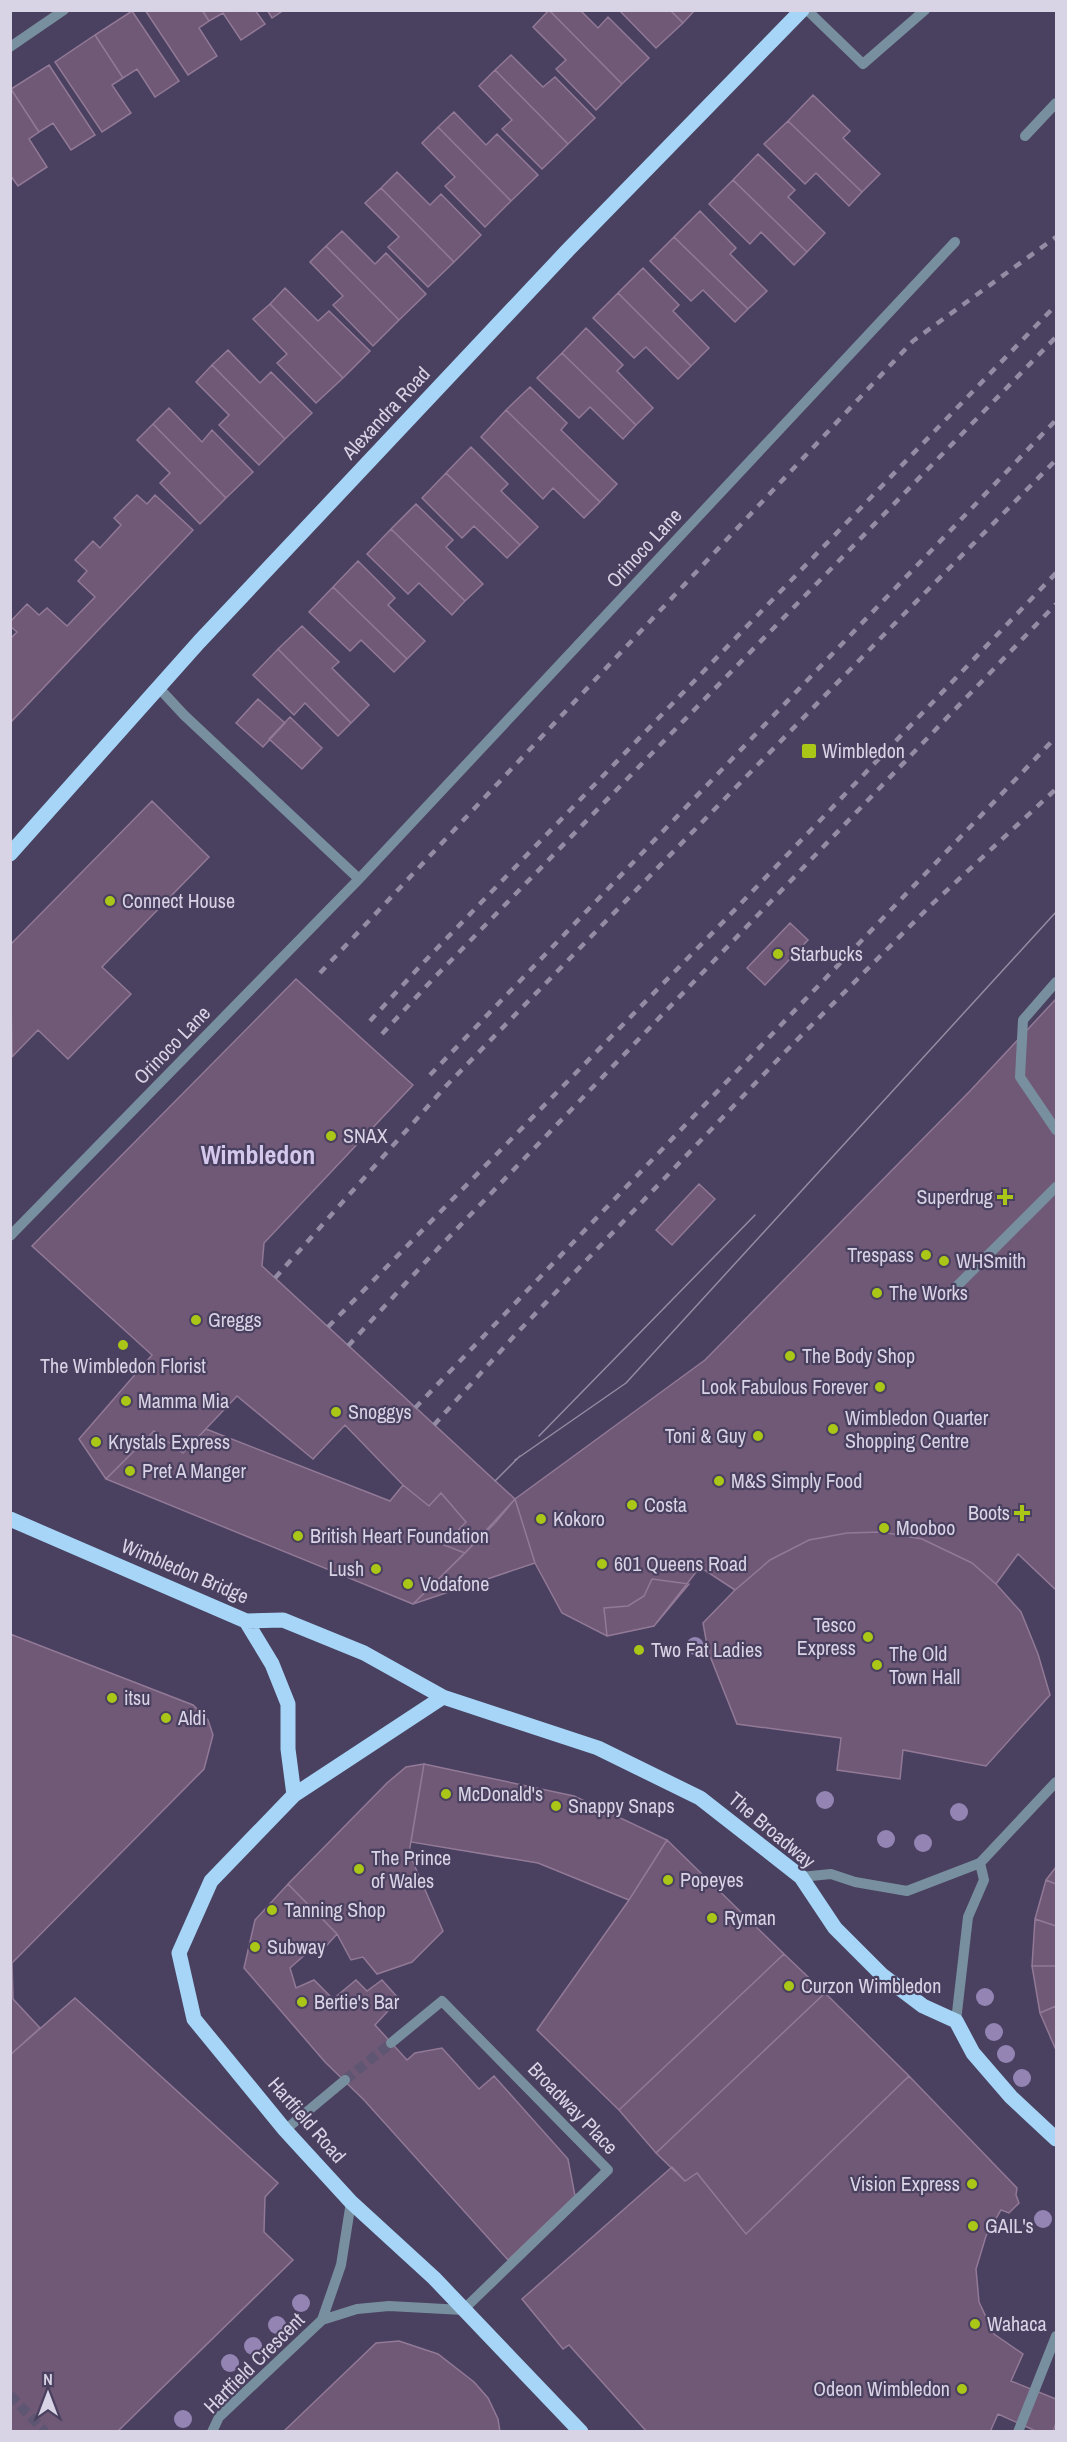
<svg xmlns="http://www.w3.org/2000/svg" width="1067" height="2442" viewBox="0 0 1067 2442" font-family="'Archivo Narrow',sans-serif">
<style>
.building{fill:#705976;stroke:#917997;stroke-width:1.5}
.lines{fill:none;stroke-linecap:round;stroke-linejoin:round}
.minor-tunnel{stroke:#5f5673;stroke-width:10;stroke-dasharray:10 5;stroke-linecap:butt}
.minor{stroke:#788f9f;stroke-width:10}
.major{stroke:#a6d5f7;stroke-width:15}
.tram{stroke:#938ca4;stroke-width:1.5}
.rail{stroke:#938ca4;stroke-width:4.5;stroke-dasharray:8 8;stroke-linecap:butt}
.tree{fill:#9484b4}
.poi-dot{fill:#aac718;stroke:#4a405f;stroke-width:2}
.labels{text-anchor:middle;stroke-width:4.5;stroke-linejoin:round;paint-order:stroke}
.street-label{font-size:20px;fill:#d9d3e6;stroke:#4a405f}
.poi-label{font-size:20px;fill:#d9d3e6;stroke:#4a405f;text-anchor:start}
.district-label{font-size:26px;font-weight:bold;fill:#d4c8ed;stroke:#4a405f}
</style>
<rect width="100%" height="100%" fill="#4a405f"/>
<!-- building -->
<path class="building" d="M145 10H202L209 21 199 28 217 56 188 75Z
M202 10H255L265 24 241 40 223 13 209 21Z
M267 10H284L272 18Z
M549 10 622 84 596 110 556 69 566 60 533 27Z
M549 10H580L598 28 608 17 649 58 622 84Z
M619 10H670L683 23 656 48Z
M670 10H695L683 23Z
M132 11 179 81 155 97 137 69 123 78 95 35Z
M95 35 123 78 112 85 131 113 102 132 55 62Z
M511 55 543 87 555 77 595 118 568 144 495 70Z
M49 65 95 135 71 150 53 123 39 132 11 89Z
M495 70 568 144 542 169 502 129 512 120 479 86Z
M11 89 39 132 29 139 47 167 18 186 10 175Z
M813 95 850 131 843 138 880 174 862 192 788 121Z
M454 112 486 145 497 134 538 175 511 201 438 127Z
M788 121 862 192 849 206 816 173 805 184 764 144Z
M438 127 511 201 485 227 445 186 455 177 422 143Z
M758 154 795 190 788 197 825 233 807 252 733 180Z
M397 172 430 205 441 194 481 235 454 262 381 188Z
M733 180 807 252 794 265 761 232 750 244 709 204Z
M381 188 454 262 428 287 388 247 399 237 365 203Z
M700 211 736 248 730 254 767 291 748 309 674 237Z
M342 231 375 264 386 253 426 294 399 320 326 246Z
M674 237 748 309 735 322 703 290 691 301 650 261Z
M326 246 399 320 373 346 333 305 343 296 310 262Z
M643 268 679 305 673 311 709 348 691 366 618 293Z
M285 288 318 321 329 311 370 351 343 378 270 304Z
M618 293 691 366 678 379 646 347 634 358 593 318Z
M270 304 343 378 316 403 277 363 287 354 253 319Z
M586 328 623 365 617 371 653 408 636 425 562 353Z
M228 350 260 383 271 372 312 413 285 439 212 365Z
M562 353 636 425 623 439 590 407 579 418 537 378Z
M212 365 285 439 259 465 219 425 229 415 196 382Z
M530 387 567 423 561 430 617 484 600 502 506 410Z
M169 408 202 442 212 430 253 472 226 498 153 424Z
M506 410 600 502 584 518 553 488 543 499 481 437Z
M153 424 226 498 200 524 160 483 170 473 137 440Z
M471 447 508 484 501 491 538 527 520 545 446 473Z
M446 473 520 545 507 558 474 526 462 538 422 498Z
M137 495 147 504 155 495 193 530 10 723V639L17 632 10 626V622L27 604 39 615 47 608 67 626 95 597 78 581 87 571 75 560 93 541 100 548 121 525 114 518Z
M416 504 453 540 446 547 483 584 465 601 391 529Z
M391 529 465 601 452 615 419 583 408 594 367 554Z
M358 561 395 598 388 605 425 641 407 659 333 587Z
M333 587 407 659 394 672 361 640 350 651 309 612Z
M302 626 339 662 332 668 369 705 351 723 278 649Z
M278 649 351 723 338 736 305 703 294 715 253 675Z
M258 699 285 723 263 747 236 723Z
M290 717 322 748 302 769 269 739Z
M152 801 209 857 102 967 131 994 68 1059 38 1030 12 1057 10 945Z
M790 923 808 940 765 985 747 968Z
M296 979 413 1085 264 1243 262 1266 515 1499 465 1553 444 1545 466 1522 441 1493 429 1506 403 1485 345 1425 313 1459 237 1396 183 1453 154 1431 106 1479 79 1439 152 1355 32 1246Z
M1056 999V1590L1018 1554 996 1584 1021 1612 1038 1654 1050 1695 986 1766 903 1750 900 1779 837 1770 841 1738 737 1724 708 1651 703 1623 735 1590 700 1567 654 1626 607 1636 562 1613 535 1563 515 1499 705 1360 970 1091Z
M699 1184 715 1199 672 1245 656 1230Z
M206 1429 390 1501 403 1485 429 1506 441 1493 466 1522 444 1545 465 1553 413 1604 106 1479 154 1431 183 1453Z
M515 1499 535 1563 413 1604 495 1523Z
M881 1532 922 1539 972 1563 996 1584 1021 1612 1038 1654 1050 1695 986 1766 903 1750 900 1779 837 1770 841 1738 737 1724 708 1651 703 1623 735 1590 770 1560 809 1540 847 1533Z
M652 1579 689 1584 654 1626 607 1636 604 1608 628 1606 644 1596Z
M10 1634 193 1705 208 1720 213 1735 204 1769 12 1963 13 1999 40 2028 10 2055Z
M424 1764 409 1853 443 1931 412 1962 377 1974 363 1957 351 1960 337 1934 288 1884 387 1783 406 1767Z
M424 1764 574 1796 667 1840 629 1900 538 1863 411 1842Z
M667 1840 784 1954 619 2110 537 2030 629 1900Z
M1056 1867V1884L1046 1880Z
M1046 1880 1056 1884V1926L1035 1919Z
M288 1884 337 1934 318 1955 308 1952 290 1968 296 1988 314 1980 333 1999 356 1980 367 1991 382 1980 399 1999 375 2025 407 2060 415 2053 442 2048 479 2089 494 2076 568 2159 575 2196 508 2260 364 2100 325 2062 244 1968 255 1920Z
M1035 1919 1056 1926V1966H1032Z
M784 1954 825 1993 656 2153 619 2110Z
M1032 1966H1056V2006L1040 2013Z
M825 1993 909 2076 746 2234 697 2173 685 2181 656 2153Z
M75 1998 278 2183 265 2197 264 2232 293 2260 117 2432H10V2055Z
M1056 2006V2050L1040 2013Z
M909 2076 1017 2188 1016 2195 1019 2203 1009 2213 1001 2210 986 2236 976 2269 979 2302 994 2334 1023 2354 1011 2381 1056 2399V2423L1053 2432H1038L998 2414 990 2432H647L569 2345 563 2349 522 2299 672 2167 685 2181 697 2173 746 2234Z
M399 2341 438 2354 474 2382 488 2398 498 2419 500 2432H283L376 2343Z"/>
<g class="lines">
<!-- minor-tunnel -->
<path class="minor-tunnel" d="M345 2080 391 2043
M10 2395 45 2432"/>
<!-- minor -->
<path class="minor" d="M807 10 863 64 925 10
M10 47 64 10
M1025 136 1056 103
M158 687 184 715 359 879
M1056 982 1023 1020 1020 1077 1056 1130
M10 1236 359 879 955 242
M953 1290 1056 1187
M801 1877 831 1874 855 1882 907 1891 980 1863 1056 1782
M956 2021 968 1917 984 1880 980 1863
M285 2130 345 2080
M322 2320 341 2265 351 2202
M212 2432 219 2417 322 2320 357 2309 389 2306 463 2310 608 2170 442 2001 391 2043
M1018 2432 1056 2336"/>
<!-- major -->
<path class="major" d="M10 854 199 642 567 251 802 10
M10 1519 246 1621 283 1620 364 1653 443 1697 598 1748 700 1798 801 1877 835 1928 882 1975 923 2006 956 2021 973 2053 1011 2097 1056 2139
M246 1621 272 1664 288 1704V1749L294 1795
M443 1697 294 1795 211 1881 179 1953 194 2019 285 2130 351 2202 434 2278 581 2432"/>
<!-- tram -->
<path class="tram" d="M539 1436 755 1215
M515 1460 626 1383 1056 912
M495 1481 520 1456"/>
<!-- rail -->
<path class="rail" d="M320 973 913 341 1056 237
M370 1021 422 964 1056 305
M382 1034 433 979 1056 337
M430 1075 1056 420
M275 1278 446 1086 906 612 1056 460
M328 1327 726 919 1056 573
M348 1346 429 1258 1056 604
M415 1408 1056 737
M434 1425 516 1334 787 1050 930 906 1056 789"/>
</g>
<!-- trees -->
<g class="tree">
<circle cx="695" cy="1646" r="9"/>
<circle cx="825" cy="1800" r="9"/>
<circle cx="959" cy="1812" r="9"/>
<circle cx="886" cy="1839" r="9"/>
<circle cx="923" cy="1843" r="9"/>
<circle cx="985" cy="1997" r="9"/>
<circle cx="994" cy="2032" r="9"/>
<circle cx="1006" cy="2054" r="9"/>
<circle cx="1022" cy="2078" r="9"/>
<circle cx="1043" cy="2219" r="9"/>
<circle cx="301" cy="2303" r="9"/>
<circle cx="277" cy="2325" r="9"/>
<circle cx="253" cy="2346" r="9"/>
<circle cx="230" cy="2363" r="9"/>
<circle cx="183" cy="2419" r="9"/>
</g>
<!-- markers -->
<g class="poi-dot">
<rect x="801" y="743" width="16" height="16" rx="3"/>
<circle cx="110" cy="901" r="6"/>
<circle cx="778" cy="954" r="6"/>
<circle cx="331" cy="1136" r="6"/>
<path d="M1002 1188h6v6h6v6h-6v6h-6v-6h-6v-6h6z"/>
<circle cx="926" cy="1255" r="6"/>
<circle cx="944" cy="1261" r="6"/>
<circle cx="877" cy="1293" r="6"/>
<circle cx="196" cy="1320" r="6"/>
<circle cx="123" cy="1345" r="6"/>
<circle cx="790" cy="1356" r="6"/>
<circle cx="880" cy="1387" r="6"/>
<circle cx="126" cy="1401" r="6"/>
<circle cx="336" cy="1412" r="6"/>
<circle cx="833" cy="1429" r="6"/>
<circle cx="758" cy="1436" r="6"/>
<circle cx="96" cy="1442" r="6"/>
<circle cx="130" cy="1471" r="6"/>
<circle cx="719" cy="1481" r="6"/>
<circle cx="632" cy="1505" r="6"/>
<path d="M1019 1504h6v6h6v6h-6v6h-6v-6h-6v-6h6z"/>
<circle cx="541" cy="1519" r="6"/>
<circle cx="884" cy="1528" r="6"/>
<circle cx="298" cy="1536" r="6"/>
<circle cx="602" cy="1564" r="6"/>
<circle cx="376" cy="1569" r="6"/>
<circle cx="408" cy="1584" r="6"/>
<circle cx="868" cy="1637" r="6"/>
<circle cx="639" cy="1650" r="6"/>
<circle cx="877" cy="1665" r="6"/>
<circle cx="112" cy="1698" r="6"/>
<circle cx="166" cy="1718" r="6"/>
<circle cx="446" cy="1794" r="6"/>
<circle cx="556" cy="1806" r="6"/>
<circle cx="359" cy="1869" r="6"/>
<circle cx="668" cy="1880" r="6"/>
<circle cx="272" cy="1910" r="6"/>
<circle cx="712" cy="1918" r="6"/>
<circle cx="255" cy="1947" r="6"/>
<circle cx="789" cy="1986" r="6"/>
<circle cx="302" cy="2002" r="6"/>
<circle cx="972" cy="2184" r="6"/>
<circle cx="973" cy="2226" r="6"/>
<circle cx="975" cy="2324" r="6"/>
<circle cx="962" cy="2389" r="6"/>
</g>
<g class="labels">
<!-- street labels -->
<g class="street-label">
<text transform="translate(386 413) rotate(-47)" y="7">Alexandra Road</text>
<text transform="translate(644 548) rotate(-47)" y="7">Orinoco Lane</text>
<text transform="translate(172 1045) rotate(-46)" y="7">Orinoco Lane</text>
<text transform="translate(185 1571) rotate(23)" y="7">Wimbledon Bridge</text>
<text transform="translate(772 1830) rotate(40)" y="7">The Broadway</text>
<text transform="translate(573 2108) rotate(46)" y="7">Broadway Place</text>
<text transform="translate(307 2120) rotate(49)" y="7">Hartfield Road</text>
<text transform="translate(254 2363) rotate(-45)" y="7">Hartfield Crescent</text>
</g>
<!-- poi labels -->
<g class="poi-label">
<text x="822" y="758">Wimbledon</text>
<text x="122" y="908">Connect House</text>
<text x="790" y="961">Starbucks</text>
<text x="343" y="1143">SNAX</text>
<text x="993" y="1204" text-anchor="end">Superdrug</text>
<text x="914" y="1262" text-anchor="end">Trespass</text>
<text x="956" y="1268">WHSmith</text>
<text x="889" y="1300">The Works</text>
<text x="208" y="1327">Greggs</text>
<text x="802" y="1363">The Body Shop</text>
<text x="123" y="1373" text-anchor="middle">The Wimbledon Florist</text>
<text x="868" y="1394" text-anchor="end">Look Fabulous Forever</text>
<text x="138" y="1408">Mamma Mia</text>
<text x="348" y="1419">Snoggys</text>
<text x="845" y="1425">Wimbledon Quarter<tspan x="845" dy="23">Shopping Centre</tspan></text>
<text x="746" y="1443" text-anchor="end">Toni &amp; Guy</text>
<text x="108" y="1449">Krystals Express</text>
<text x="142" y="1478">Pret A Manger</text>
<text x="731" y="1488">M&amp;S Simply Food</text>
<text x="644" y="1512">Costa</text>
<text x="1010" y="1520" text-anchor="end">Boots</text>
<text x="553" y="1526">Kokoro</text>
<text x="896" y="1535">Mooboo</text>
<text x="310" y="1543">British Heart Foundation</text>
<text x="614" y="1571">601 Queens Road</text>
<text x="364" y="1576" text-anchor="end">Lush</text>
<text x="420" y="1591">Vodafone</text>
<text x="856" y="1632" text-anchor="end">Tesco<tspan x="856" dy="23">Express</tspan></text>
<text x="651" y="1657">Two Fat Ladies</text>
<text x="889" y="1661">The Old<tspan x="889" dy="23">Town Hall</tspan></text>
<text x="124" y="1705">itsu</text>
<text x="178" y="1725">Aldi</text>
<text x="458" y="1801">McDonald's</text>
<text x="568" y="1813">Snappy Snaps</text>
<text x="371" y="1865">The Prince<tspan x="371" dy="23">of Wales</tspan></text>
<text x="680" y="1887">Popeyes</text>
<text x="284" y="1917">Tanning Shop</text>
<text x="724" y="1925">Ryman</text>
<text x="267" y="1954">Subway</text>
<text x="801" y="1993">Curzon Wimbledon</text>
<text x="314" y="2009">Bertie's Bar</text>
<text x="960" y="2191" text-anchor="end">Vision Express</text>
<text x="985" y="2233">GAIL's</text>
<text x="987" y="2331">Wahaca</text>
<text x="950" y="2396" text-anchor="end">Odeon Wimbledon</text>
</g>
<!-- district labels -->
<g class="district-label">
<text x="258" y="1164">Wimbledon</text>
</g>
</g>
<!-- border -->
<rect width="1067" height="2442" fill="none" stroke="#d9d3e6" stroke-width="24"/>
<!-- north arrow -->
<g transform="translate(48 2394)" stroke="#4a405f" stroke-width="4.5" paint-order="stroke">
<path d="M0-4.5L10 22L0 15L-10 22Z" fill="#d9d3e6"/>
<text y="-9" font-size="16" font-weight="bold" text-anchor="middle" fill="#d9d3e6">N</text>
</g>
</svg>
